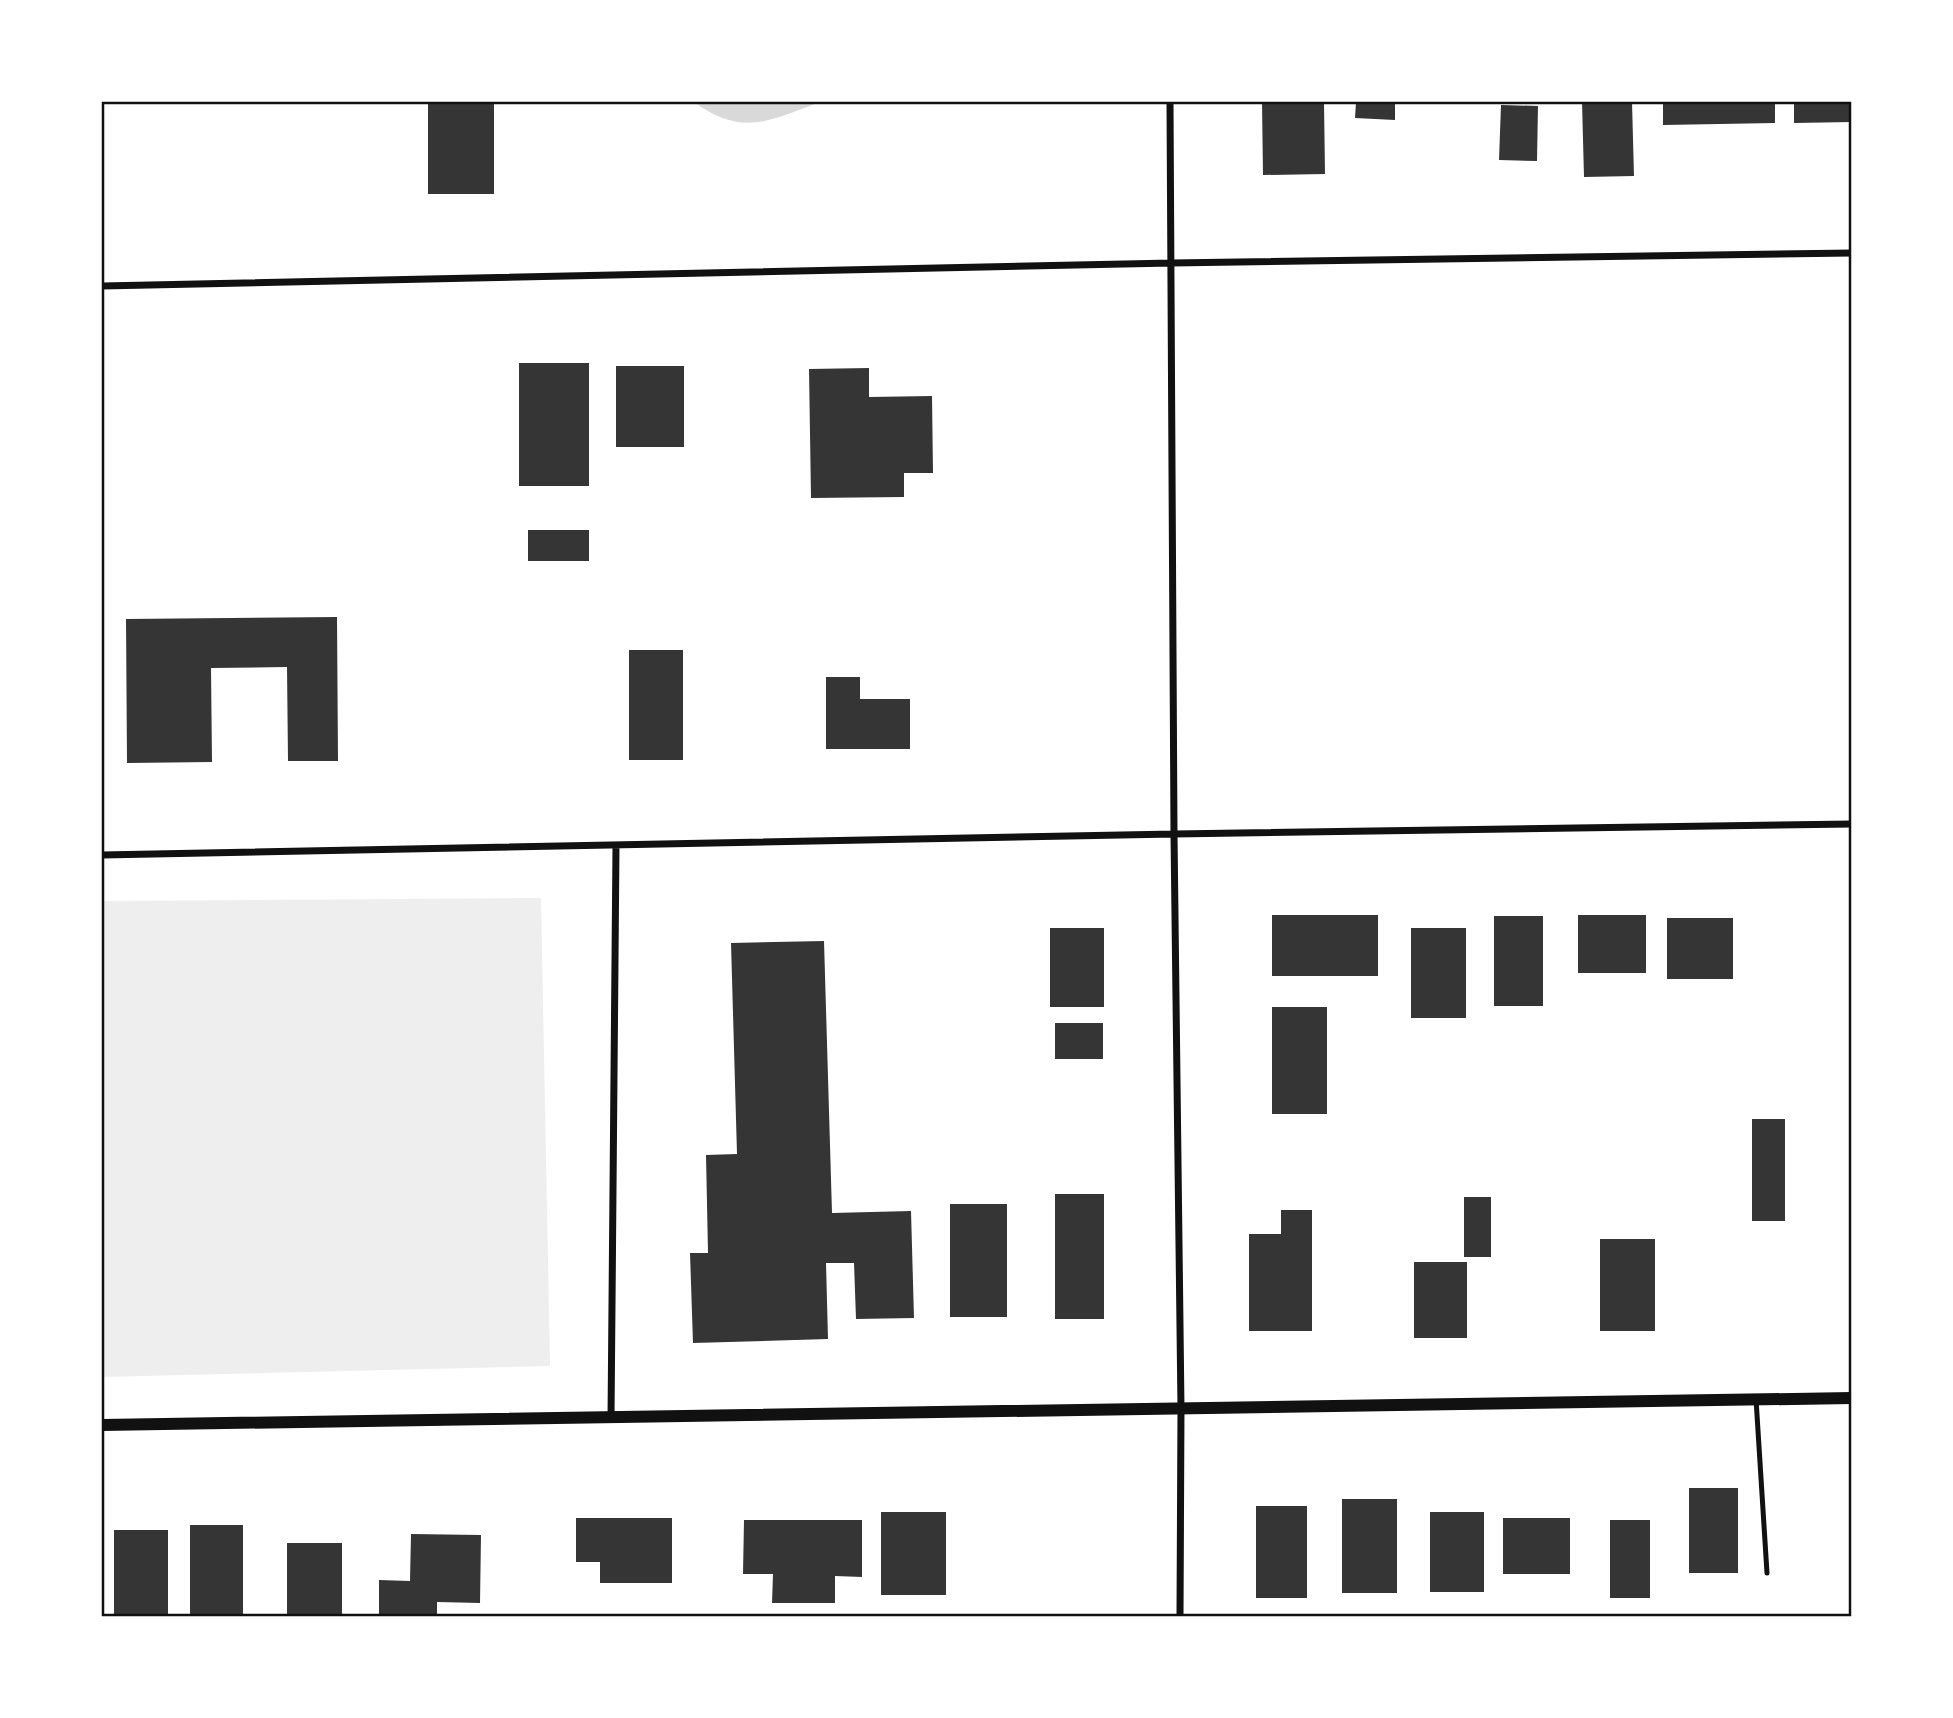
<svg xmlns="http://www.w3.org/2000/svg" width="1953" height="1718" viewBox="0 0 1953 1718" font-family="'Source Sans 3',sans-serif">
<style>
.green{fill:#eee}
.water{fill:#d9d9d9}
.building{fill:#353535}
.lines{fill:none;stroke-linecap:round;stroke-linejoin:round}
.service{stroke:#111;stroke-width:5}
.minor{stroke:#111;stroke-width:7}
.tertiary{stroke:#111;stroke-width:12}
.neatline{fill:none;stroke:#111;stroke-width:2.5}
</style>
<rect width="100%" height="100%" fill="#fff"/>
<!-- green -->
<path class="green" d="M541 898 550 1366 102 1377V901Z"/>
<!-- water -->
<path class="water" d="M694 102H820C769 121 742 137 694 102Z"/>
<!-- building -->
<path class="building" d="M428 102H494V194H428Z
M1262 102H1324L1325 174 1263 175Z
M1356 102H1395V120L1355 118Z
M1582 102H1632L1634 176 1584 177Z
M1663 102H1775V123L1663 125Z
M1794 102H1852V122L1794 123Z
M1501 105 1538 106 1537 161 1499 160Z
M519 363H589V486H519Z
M616 366H684V447H616Z
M869 368V397L932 396 933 473H904V497L811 498 809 369Z
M528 530H589V561H528Z
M337 617 338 761H288L287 667 211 668 212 762 127 763 126 619Z
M629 650H683V760H629Z
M826 677H860V699H910V749H826Z
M1272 915H1378V976H1272Z
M1578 915H1646V973H1578Z
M1494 916H1543V1006H1494Z
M1667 918H1733V979H1667Z
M1050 928H1104V1007H1050Z
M1411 928H1466V1018H1411Z
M824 941 832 1213 911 1211 914 1318 856 1319 854 1263H826L828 1339 693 1343 690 1253H708L706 1155 737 1154 731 943Z
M1272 1007H1327V1114H1272Z
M1055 1023H1103V1059H1055Z
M1752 1119H1785V1221H1752Z
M1055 1194H1104V1319H1055Z
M1464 1197H1491V1257H1464Z
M950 1204H1007V1317H950Z
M1281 1210H1312V1331H1249V1234H1281Z
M1600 1239H1655V1331H1600Z
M1414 1262H1467V1338H1414Z
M1689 1488H1738V1573H1689Z
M1342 1499H1397V1593H1342Z
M1256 1506H1307V1598H1256Z
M881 1512H946V1595H881Z
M1430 1512H1484V1592H1430Z
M576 1518H672V1583H600V1562H576Z
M1503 1518H1570V1574H1503Z
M744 1520H862V1577L835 1576V1603H772L773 1574H743Z
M1610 1520H1650V1598H1610Z
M190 1525H243V1616H190Z
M114 1530H168V1616L114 1614Z
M411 1534 481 1535 480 1603 437 1602V1616H379V1580L410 1581Z
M287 1543H342V1616H287Z"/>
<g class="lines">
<!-- service -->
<path class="service" d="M1756 1399 1767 1573"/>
<!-- minor -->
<path class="minor" d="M1170 102 1174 834 1181 1408 1180 1616
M102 286 1172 263 1852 253
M102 855 1174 834 1852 824
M611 1419 616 846"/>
<!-- tertiary -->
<path class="tertiary" d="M102 1425 1852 1398"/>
</g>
<!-- border -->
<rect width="1953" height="1718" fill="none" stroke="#ffffff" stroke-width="206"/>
<rect x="103" y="103" width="1747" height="1512" class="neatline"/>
</svg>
